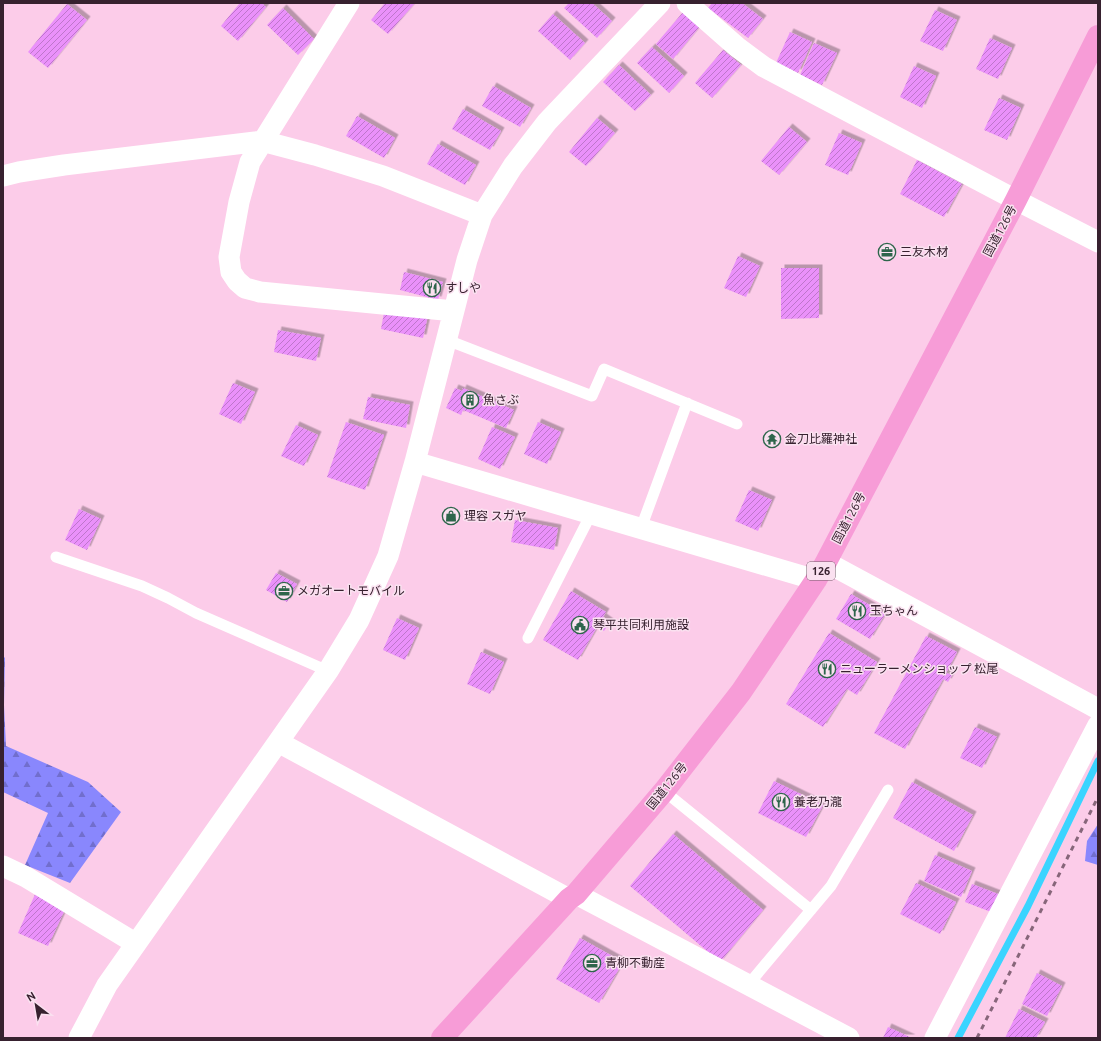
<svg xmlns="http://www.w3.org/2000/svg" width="1101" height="1041" viewBox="0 0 1101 1041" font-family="Ubuntu,'Noto Sans JP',sans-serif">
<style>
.forest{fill:url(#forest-firs)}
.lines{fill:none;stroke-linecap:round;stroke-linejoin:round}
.stream{stroke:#3ad4ff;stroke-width:7}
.building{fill:url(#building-hatch);filter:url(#shadow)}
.lane{stroke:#fff;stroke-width:11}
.street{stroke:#fff;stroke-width:21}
.highway{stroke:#f79cd7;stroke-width:22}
.rail{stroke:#87667a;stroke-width:3;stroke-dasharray:5 5;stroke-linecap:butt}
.labels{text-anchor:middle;stroke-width:3;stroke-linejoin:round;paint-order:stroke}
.shield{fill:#fae1f0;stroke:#725b69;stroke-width:1}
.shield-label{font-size:11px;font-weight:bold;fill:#37212f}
.street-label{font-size:12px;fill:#37212f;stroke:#fae1f0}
.poi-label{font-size:12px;fill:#37212f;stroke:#fae1f0;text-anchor:start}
</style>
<defs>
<pattern id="forest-firs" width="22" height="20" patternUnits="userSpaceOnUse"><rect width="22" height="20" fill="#8987fd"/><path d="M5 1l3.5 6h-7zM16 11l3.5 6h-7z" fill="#716ecd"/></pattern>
<pattern id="building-hatch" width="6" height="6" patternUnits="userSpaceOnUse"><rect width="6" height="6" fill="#ea91fa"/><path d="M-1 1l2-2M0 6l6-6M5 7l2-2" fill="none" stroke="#be76cb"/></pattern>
<filter id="shadow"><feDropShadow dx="3.5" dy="-3.5" stdDeviation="0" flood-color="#0004"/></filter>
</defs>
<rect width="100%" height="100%" fill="#fccce9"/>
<!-- forest -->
<path class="forest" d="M5 657 4 705 6 746 88 782 121 812 70 883 25 865 48 813 3 792V659Z
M1098 824V865L1085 861 1087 841Z"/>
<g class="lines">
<!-- stream -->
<path class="stream" d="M958 1038 1028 906 1098 761"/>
</g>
<!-- building -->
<path class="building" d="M240 3H262L266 7 238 41 221 26Z
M385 3H415L388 34 371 20Z
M569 3H592L612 21 597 38 564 8Z
M712 3H742L763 19 748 38 708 8Z
M67 4 87 20 48 68 28 52Z
M283 8 314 39 298 55 267 25Z
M935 10 957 20 943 51 920 41Z
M684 11 701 25 673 59 656 44Z
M553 14 585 43 570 60 538 31Z
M790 32 812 42 798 73 776 63Z
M990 38 1012 48 998 79 976 69Z
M814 43 837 53 822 85 800 75Z
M652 47 684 76 669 93 637 63Z
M723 50 741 65 712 98 695 83Z
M619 65 651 95 635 111 603 82Z
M914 66 936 76 922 108 900 97Z
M493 86 531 108 520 127 482 106Z
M999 98 1021 108 1007 140 984 130Z
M463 109 501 131 490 150 452 129Z
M357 116 395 138 384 158 346 136Z
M597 118 615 133 586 166 569 152Z
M789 127 807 142 779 175 761 161Z
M839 133 862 143 848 175 825 165Z
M438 144 476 165 465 185 427 164Z
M917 160 962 184 944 217 900 194Z
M738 256 760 266 746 297 724 288Z
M781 268H819V318L781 319Z
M404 272 443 282 438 300 400 290Z
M385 307 428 315 423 338 381 329Z
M278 330 321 338 316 361 274 352Z
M233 383 255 392 241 424 219 414Z
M455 388 462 391 463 388 514 410 506 428 463 410 461 415 446 408Z
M368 397 410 405 406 428 363 419Z
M346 422 384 435 365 490 327 477Z
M538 422 561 432 547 464 524 454Z
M296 425 318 435 304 466 281 456Z
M492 427 515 437 500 469 478 459Z
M749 490 772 500 758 531 735 521Z
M79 509 101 519 87 550 65 540Z
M515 520 558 528 554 550 511 542Z
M276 573 297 584 287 602 266 590Z
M571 591 606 612 603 617 610 622 604 631 597 627 578 660 543 640Z
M851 594 885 614 870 639 836 619Z
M397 618 419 628 405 660 383 650Z
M829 633 877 662 857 695 847 689 823 727 786 704Z
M926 636 957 652 946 673 952 675 948 682 943 679 905 749 874 733Z
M481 652 504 662 490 694 467 684Z
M975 727 997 737 982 768 960 758Z
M774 781 823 805 806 837 758 813Z
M912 782 973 815 954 851 893 818Z
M673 834 763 910 720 962 630 886Z
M935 855 972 871 961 897 924 881Z
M916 883 956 902 940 934 900 914Z
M972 884 998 894 991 912 965 902Z
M36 892 67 905 48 946 18 933Z
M580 938 623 962 599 1003 556 979Z
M1037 973 1062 986 1047 1016 1022 1004Z
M1019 1009 1045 1022 1036 1038H1005Z
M888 1027 912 1038H883Z"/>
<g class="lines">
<!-- lane -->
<path class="lane" d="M447 340 592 396 604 369 737 424
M641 528 687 403
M56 557 142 586 168 598 196 613 328 671
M528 638 591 514
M664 791 811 910
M748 985 831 886 888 790"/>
<!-- street -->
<path class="street" d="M349 3 250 162 239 202 229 257 231 272 237 281 245 288 260 292 454 311
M687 3 737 47 764 67 1016 200 1098 242
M3 176 19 172 64 165 262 141 315 155 383 176 482 215
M415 462 816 580
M826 562 1098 709
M278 742 569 899
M3 866 26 877 135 943
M576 894 849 1038
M79 1038 107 985 328 671 359 620 388 556 415 462 467 260 482 215 513 166 547 122 660 3
M935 1038 1098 725"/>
<!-- highway -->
<path class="highway" d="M442 1038 569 899 576 894 664 791 741 692 816 580 826 562 1016 200 1098 36"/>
<!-- rail -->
<path class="rail" d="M977 1038 1098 797"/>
</g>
<!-- icons -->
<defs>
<symbol id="office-ring" viewBox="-11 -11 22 22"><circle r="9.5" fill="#fae1f0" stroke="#2e654b" stroke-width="1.5"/><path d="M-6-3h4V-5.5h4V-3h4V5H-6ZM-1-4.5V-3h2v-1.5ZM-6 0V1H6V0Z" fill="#2e654b"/></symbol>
<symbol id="restaurant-ring" viewBox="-11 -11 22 22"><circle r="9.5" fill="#fae1f0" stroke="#2e654b" stroke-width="1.5"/><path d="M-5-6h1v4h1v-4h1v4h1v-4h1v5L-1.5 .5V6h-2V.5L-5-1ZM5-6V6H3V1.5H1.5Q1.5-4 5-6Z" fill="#2e654b"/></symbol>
<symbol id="building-ring" viewBox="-11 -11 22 22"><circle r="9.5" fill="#fae1f0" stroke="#2e654b" stroke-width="1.5"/><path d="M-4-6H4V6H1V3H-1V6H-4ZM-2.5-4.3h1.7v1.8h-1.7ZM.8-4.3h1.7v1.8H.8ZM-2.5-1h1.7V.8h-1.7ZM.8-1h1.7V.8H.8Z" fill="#2e654b"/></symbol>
<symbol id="temple-ring" viewBox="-11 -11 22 22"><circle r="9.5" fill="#fae1f0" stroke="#2e654b" stroke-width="1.5"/><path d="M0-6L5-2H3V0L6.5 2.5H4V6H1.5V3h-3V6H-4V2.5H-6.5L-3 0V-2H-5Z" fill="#2e654b"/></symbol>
<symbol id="shop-ring" viewBox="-11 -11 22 22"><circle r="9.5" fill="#fae1f0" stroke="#2e654b" stroke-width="1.5"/><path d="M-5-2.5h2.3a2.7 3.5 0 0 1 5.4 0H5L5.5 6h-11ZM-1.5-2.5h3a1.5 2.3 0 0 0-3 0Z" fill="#2e654b"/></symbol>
<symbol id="civic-ring" viewBox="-11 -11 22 22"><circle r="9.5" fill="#fae1f0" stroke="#2e654b" stroke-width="1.5"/><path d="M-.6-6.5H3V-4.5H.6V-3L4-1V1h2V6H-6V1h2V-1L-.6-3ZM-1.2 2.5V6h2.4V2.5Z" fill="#2e654b"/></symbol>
</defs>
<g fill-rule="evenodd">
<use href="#office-ring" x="877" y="242" width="20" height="20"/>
<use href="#restaurant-ring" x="422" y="278" width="20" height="20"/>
<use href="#building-ring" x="460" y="390" width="20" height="20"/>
<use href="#temple-ring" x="762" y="429" width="20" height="20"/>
<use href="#shop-ring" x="441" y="506" width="20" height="20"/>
<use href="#office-ring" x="274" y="581" width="20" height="20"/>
<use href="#restaurant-ring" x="847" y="601" width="20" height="20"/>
<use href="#civic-ring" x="570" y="615" width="20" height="20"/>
<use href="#restaurant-ring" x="817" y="659" width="20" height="20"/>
<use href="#restaurant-ring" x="771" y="792" width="20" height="20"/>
<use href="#office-ring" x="582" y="953" width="20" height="20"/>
</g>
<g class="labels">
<!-- shield labels -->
<rect class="shield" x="807" y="562" width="28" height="18" rx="3"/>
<g class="shield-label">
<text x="821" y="575">126</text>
</g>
<!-- street labels -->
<g class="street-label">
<text transform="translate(1000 231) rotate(-62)" y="4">国道126号</text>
<text transform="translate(849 518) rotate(-62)" y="4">国道126号</text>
<text transform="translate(667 786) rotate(-51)" y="4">国道126号</text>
</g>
<!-- poi labels -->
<g class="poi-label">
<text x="900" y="256">三友木材</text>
<text x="445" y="292">すしや</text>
<text x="483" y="404">魚さぶ</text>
<text x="785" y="443">金刀比羅神社</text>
<text x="464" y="520">理容 スガヤ</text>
<text x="297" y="595">メガオートモバイル</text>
<text x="870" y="615">玉ちゃん</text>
<text x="593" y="629">琴平共同利用施設</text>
<text x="840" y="673">ニューラーメンショップ 松尾</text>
<text x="794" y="806">養老乃瀧</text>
<text x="605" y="967">青柳不動産</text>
</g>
</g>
<!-- border -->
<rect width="1101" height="1041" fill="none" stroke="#37212f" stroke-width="8"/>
<!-- north arrow -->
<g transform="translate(36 1005) rotate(329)" stroke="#fae1f0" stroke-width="3" paint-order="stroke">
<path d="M0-3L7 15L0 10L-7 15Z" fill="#37212f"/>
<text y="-6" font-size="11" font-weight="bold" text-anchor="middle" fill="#37212f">N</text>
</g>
</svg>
